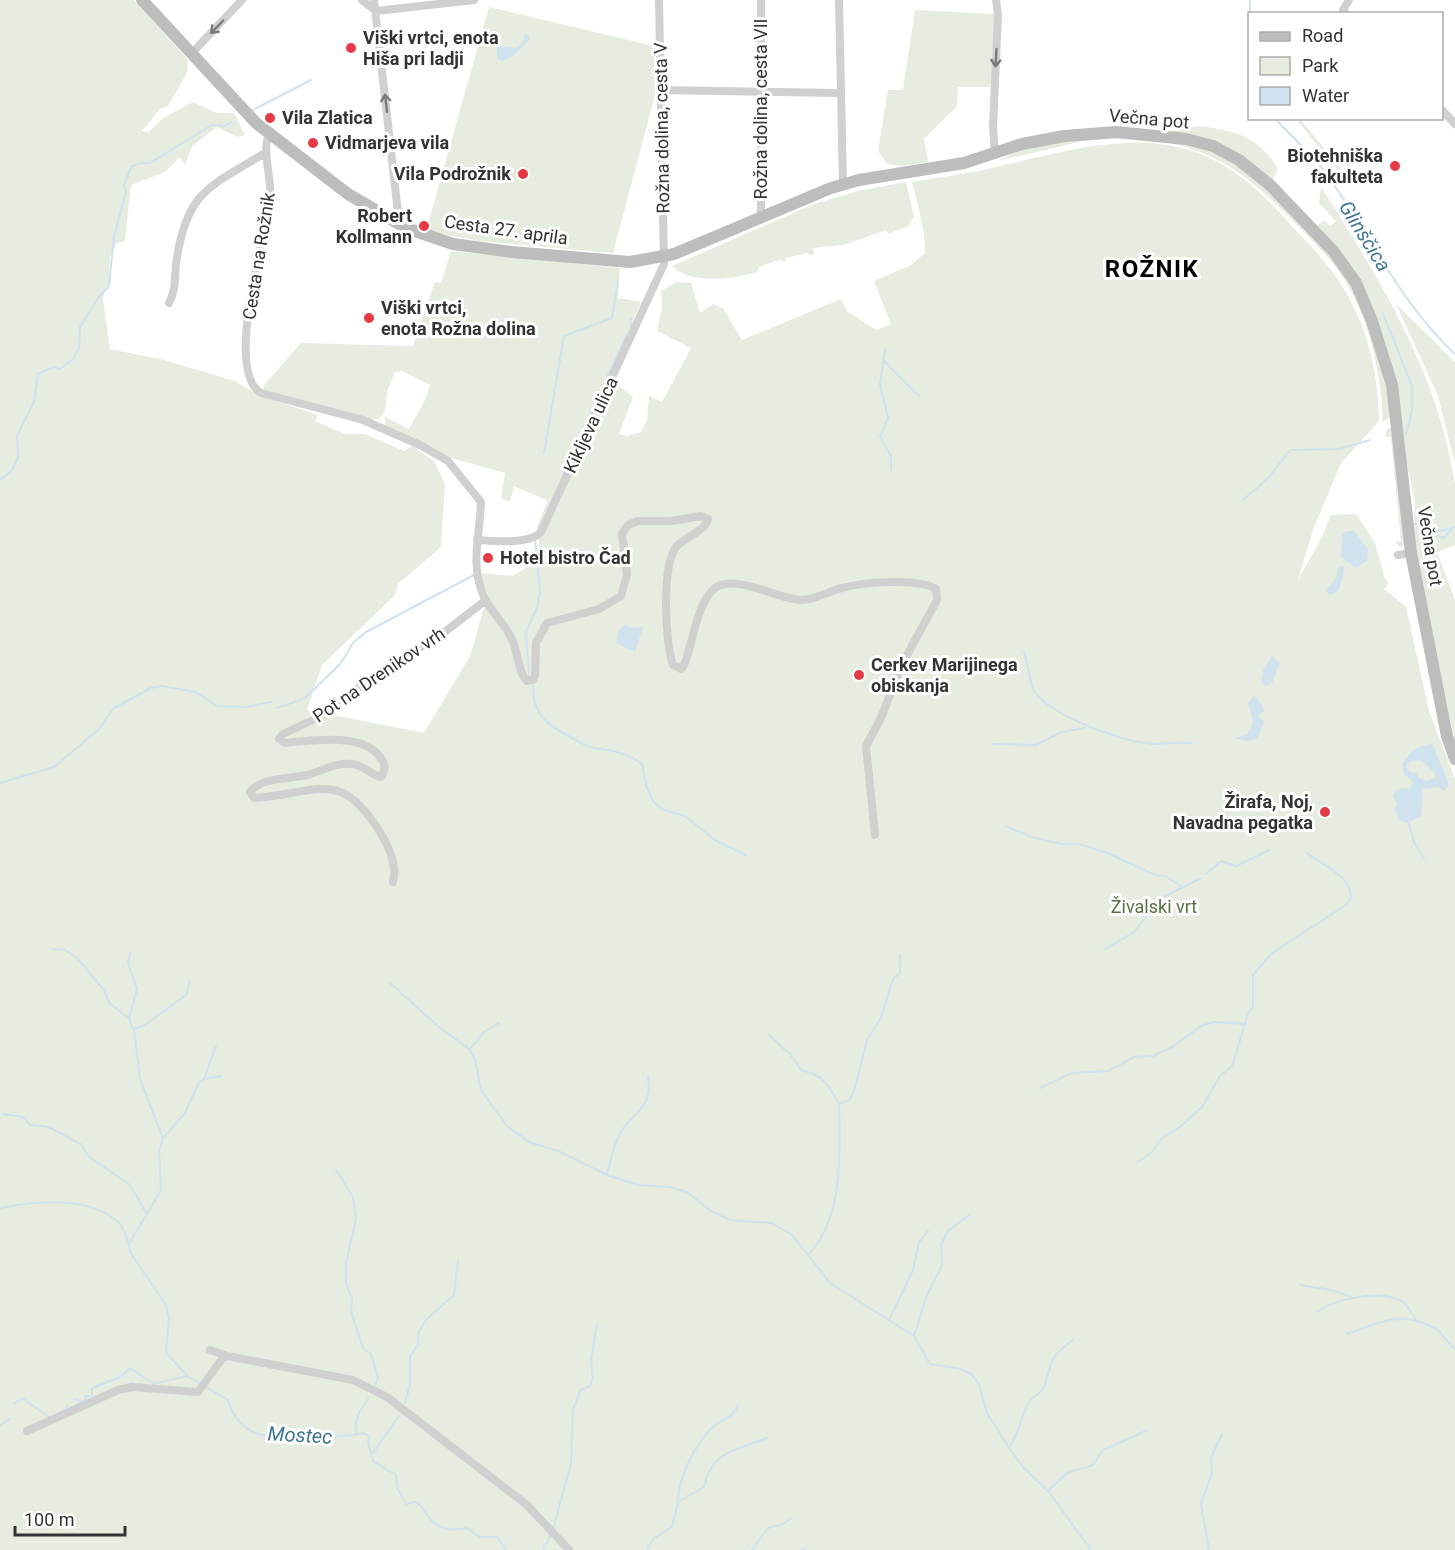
<svg xmlns="http://www.w3.org/2000/svg" width="1455" height="1550" viewBox="0 0 1455 1550" font-family="Roboto,sans-serif">
<style>
.green{fill:#e6ecdf}
.water{fill:#cfe2ee;fill-rule:evenodd}
.lines{fill:none;stroke-linecap:round;stroke-linejoin:round}
.stream{stroke:#cfe2ee;stroke-width:2}
.street{stroke:#d0d0d0;stroke-width:8}
.secondary{stroke:#bdbdbd;stroke-width:12}
.oneway{stroke:#7a7a7a}
.poi-dot{fill:#e63946;stroke:#fff;stroke-width:2}
.labels{text-anchor:middle;stroke-width:6;stroke-linejoin:round;paint-order:stroke}
.poi-label{font-size:18px;font-weight:bold;fill:#333;stroke:#fff;text-anchor:start}
.street-label{font-size:18px;fill:#333;stroke:#fff}
.park-label{font-size:18px;fill:#56703f;stroke:#fff}
.water-label{font-size:20px;font-style:italic;fill:#3f7597;stroke:#fff}
.district-label{font-size:24px;font-weight:bold;letter-spacing:1.5px;fill:#000;stroke:#fff}
</style>
<rect width="100%" height="100%" fill="#fff"/>
<!-- green -->
<path class="green" d="M0 0H134L188 60 187 73 168 106 160 109 142 131 149 132 163 118 193 102 217 113H234L245 135 237 137 217 127 192 146 185 165 180 157 165 172 131 185 125 241 117 243 110 256 109 285 106 286 103 299 110 349 164 360 235 381 258 395 318 415 315 421 345 434H365L404 451 412 446 434 461 445 484 441 547 398 584 395 595 322 665 307 710 424 733 471 654 483 610 489 600 479 573 513 576 541 558 537 526 548 501 514 486 510 501 501 499 505 473 448 457 385 426V417L409 429 425 400 430 385 402 371 395 372 387 391 385 411 379 419 369 420 263 391 264 385 301 343 413 346 435 282 441 283 451 251 620 268 618 298 641 302 609 378 633 397 619 434 627 436 641 432 647 420 649 396 662 402 691 348 657 331 662 308 661 291 676 282 691 283 700 313 713 304 723 308 742 340 841 299 847 311 876 330 891 324 874 281 911 265 925 253C925 228 918 206 912 182 934 178 957 175 979 171 1062 153 1156 117 1234 172 1261 190 1281 215 1303 238 1355 289 1378 348 1379 421L1341 463 1313 530 1298 580 1321 539 1331 515 1356 514 1375 543 1385 579 1389 583 1384 589 1406 607 1429 711 1455 779V1550H0Z
M489 7 654 46 655 95 613 253 479 241 426 231Z
M915 10 995 14 993 87H958L957 106 924 139 928 162 903 166 887 164 878 151 888 90H903Z
M1296 119H1300L1346 175 1343 177Z
M1200 126C1236 131 1257 136 1278 168L1272 181 1245 160 1164 132Z
M1081 137 1125 138 1084 141 998 161 1008 156V152Z
M1160 141C1173 143 1188 142 1201 146 1245 157 1342 256 1360 297 1376 335 1386 375 1391 416L1383 422C1381 369 1368 310 1335 266 1322 249 1306 235 1291 219 1250 177 1219 152 1160 141Z
M906 182 914 217 908 226 888 234 886 230 843 245 813 248 814 255H809L808 253 785 258 786 261 783 262 781 259 759 267 757 272C734 279 691 285 672 266L814 204 858 191Z
M1321 187C1380 279 1439 375 1455 485 1455 505 1455 526 1455 545L1437 552 1455 600V742L1414 541 1415 502 1375 317 1315 228 1324 220 1330 226 1336 221 1319 203Z
M1396 304 1455 362V464L1438 396Z
M1388 428H1391L1405 543 1400 548 1395 541H1401L1391 438 1385 436Z"/>
<!-- water -->
<path class="water" d="M525 34 529 35V40L513 56 502 61 497 59V46L517 48 522 43Z
M1347 531H1354L1368 549 1367 561 1356 568 1341 556 1342 534Z
M1339 566 1344 567C1345 571 1340 584 1339 590L1331 595 1326 591 1336 578Z
M626 624 630 628 643 627 635 652 616 643 620 629Z
M1272 656 1280 663 1272 683 1267 686 1261 683 1263 671Z
M1254 696 1262 705 1264 711 1258 715 1264 722 1257 739 1246 741 1235 738 1247 734 1253 722 1248 703Z
M1432 743 1449 785 1444 791 1439 787 1423 789 1421 816 1407 823 1399 820 1394 809 1397 805 1393 795C1397 788 1402 788 1410 788L1413 782 1404 774 1402 764 1414 749ZM1421 760 1435 773V778L1427 781 1419 778 1416 772H1410L1406 766 1411 761Z"/>
<g class="lines">
<!-- stream -->
<path class="stream" d="M1250 14V0
M1250 25V62
M253 110 311 80
M1275 118C1291 137 1311 153 1325 172 1370 234 1399 302 1455 354
M1383 313 1412 386V411L1406 434
M631 319V326
M885 349 880 384 888 418 880 437 891 456V470
M885 362 919 396
M544 453 564 336 612 318 618 281
M563 473 627 334
M0 480 12 470 18 458 17 436 34 401 38 374 54 367 60 369 73 359 79 348 80 327 99 297 109 286 114 237 126 192 124 185 131 167 141 163H150L212 125 225 126 231 122
M1243 500 1268 478 1290 450 1339 449 1370 440
M1414 524 1419 523 1438 532 1455 527
M1431 543 1436 535 1444 538 1452 529
M1024 651C1028 661 1029 683 1034 691 1051 716 1126 744 1156 744 1170 743 1178 742 1192 743
M529 675 526 632 537 608 540 592 535 540
M533 687C533 716 548 725 572 738 579 741 586 747 594 748 610 750 628 753 642 764L646 785 653 801 663 810 685 816 715 840 746 855
M277 708 305 698 341 663 353 643 366 632 474 575
M992 744 1036 745 1061 732 1085 728
M0 783 54 767 98 730 114 708 151 688 162 686 196 692 217 706 246 707 271 702
M1409 824 1414 842 1424 859
M1006 826 1031 837 1061 844H1079L1110 854 1155 875 1165 876 1181 886
M1206 874 1221 861 1236 866 1269 850
M52 949 65 950 76 957 104 990 109 1003 129 1018 133 1029
M1104 950 1134 932 1161 898 1201 878
M390 983 438 1026 469 1049 475 1059 481 1090 507 1126 529 1142 558 1151 607 1175 638 1185 670 1187 687 1192 711 1211 730 1220 772 1223 792 1235 830 1283 914 1336 930 1364 961 1369 971 1374 979 1384 987 1413 1009 1448 1023 1467 1048 1491 1091 1550
M129 1018 137 989 128 963 130 953
M769 1035 790 1054 801 1070C823 1075 828 1084 839 1104
M470 1049 484 1032 499 1023
M204 1079 216 1046
M1040 1088 1071 1073 1108 1071 1134 1057 1153 1056 1174 1046 1201 1026 1214 1022 1245 1024
M3 1114 24 1117 30 1125 49 1127 82 1145 88 1156 130 1185 147 1214
M163 1138 140 1079 134 1029 145 1025 186 995 190 981
M1138 1162 1152 1152 1161 1139 1181 1126 1202 1107 1220 1076 1232 1066 1248 1014 1253 1007V975L1272 953 1346 905 1351 898C1351 875 1322 865 1307 853
M336 1170 353 1197 356 1219 346 1263V1283L352 1299 351 1311 363 1348 371 1354 378 1378 375 1385
M607 1175C610 1161 613 1147 620 1134 632 1111 654 1109 648 1077
M0 1208C34 1201 91 1195 119 1223 124 1228 126 1237 129 1244
M808 1255C844 1218 840 1152 839 1104L849 1100 854 1091 867 1040 881 1018 893 979 900 973V955
M1300 1285C1318 1289 1334 1288 1351 1297
M1316 1312C1337 1299 1378 1289 1402 1301 1408 1305 1412 1314 1416 1320
M890 1318 913 1270 919 1242 928 1231
M1347 1334C1380 1322 1402 1310 1436 1329 1444 1334 1447 1344 1455 1349
M914 1336 927 1295 942 1265 941 1244 948 1231 969 1215
M187 1375 166 1353 169 1318 166 1305 130 1252 129 1244 161 1190 159 1151 163 1138 185 1113 199 1082 204 1079 221 1076
M74 1399 84 1402 86 1396H92V1389C105 1380 117 1383 130 1368L154 1384 187 1376 228 1400C233 1418 244 1430 262 1435 270 1437 281 1432 289 1433 315 1435 338 1439 364 1433L370 1437 368 1442 373 1461 396 1475 398 1489 406 1504 416 1502C424 1507 425 1514 431 1520 441 1530 454 1531 467 1528L480 1537H497L506 1550
M405 1403 410 1384V1356L418 1345 419 1332 426 1320 454 1295 458 1261
M14 1404 22 1398 49 1417
M60 1413 68 1406
M0 1425 10 1419
M357 1435C353 1419 360 1410 369 1398
M1010 1447C1020 1430 1020 1419 1028 1404 1031 1397 1041 1394 1044 1387 1054 1360 1047 1359 1073 1340
M373 1453 399 1416
M1049 1490 1067 1473 1093 1465 1103 1450 1146 1431
M678 1502C678 1478 696 1442 714 1426 727 1415 729 1423 738 1405
M553 1529 571 1463 573 1410 580 1391 590 1386 593 1378 591 1361 597 1324
M543 1550 551 1534
M647 1550 654 1538 672 1527 678 1502 704 1487C712 1450 737 1450 767 1438
M752 1550 768 1528 783 1524 791 1518
M801 1550 806 1548
M1209 1550 1201 1504 1212 1473 1211 1458 1222 1434"/>
<!-- street -->
<path class="street" d="M362 0 376 11 474 0
M374 0 398 213 396 223
M839 0 843 184
M1346 14 1343 10 1349 0
M191 54 242 0
M661 90 840 93
M1442 110 1455 124
M270 134C260 149 273 180 270 201 265 239 224 370 261 393L363 420 420 445 448 461 481 502C480 536 469 567 485 599 493 614 507 626 513 642 518 654 518 672 527 681L533 680 535 675 536 643 547 623 599 609 621 596 627 575 622 534 628 525 638 521H671L701 516 708 519C704 532 686 536 677 546 661 564 665 643 673 665L681 669C690 664 694 604 715 588 736 573 778 600 803 600 817 599 829 591 842 588 862 582 919 578 936 589L937 600 901 666 881 718 866 746 875 835
M995 154 993 127 998 15 996 0
M761 218V0
M169 303C177 288 174 274 177 257 188 189 212 186 265 153
M477 540C494 541 529 545 541 532L664 264 659 0
M1398 555 1411 553
M393 882C397 866 389 847 381 834 340 766 319 794 254 798L250 792C262 777 289 779 307 775 323 771 335 762 352 764 364 765 371 775 381 777 385 771 386 766 382 760 367 732 311 740 285 743L279 739 283 734 323 715 374 676 446 631 486 600
M210 1350 227 1356
M27 1431 118 1390 132 1387 198 1392 222 1359 227 1356 353 1380 387 1397 527 1505 569 1550"/>
<!-- secondary -->
<path class="secondary" d="M142 0 256 123 348 194 406 228 453 244 512 252 630 262 674 254 831 188 859 180 964 163 1022 144 1064 136 1116 132 1186 139 1213 146 1239 160 1270 185 1334 252 1356 283 1372 321 1392 385 1411 553 1447 736 1455 759"/>
</g>
<!-- one-way arrows -->
<defs><path id="oneway-shaft" d="M-6 0H5M1.5-3L5.5 0L1.5 3" fill="none" stroke-width="1.6" stroke-linecap="round" stroke-linejoin="round" transform="scale(1.5)"/></defs>
<g class="oneway">
<use href="#oneway-shaft" transform="translate(217 27) rotate(134)"/>
<use href="#oneway-shaft" transform="translate(996 58) rotate(93)"/>
<use href="#oneway-shaft" transform="translate(386 103) rotate(-97)"/>
</g>
<!-- markers -->
<g class="poi-dot">
<circle cx="351" cy="48" r="6"/>
<circle cx="270" cy="118" r="6"/>
<circle cx="313" cy="143" r="6"/>
<circle cx="1395" cy="166" r="6"/>
<circle cx="523" cy="174" r="6"/>
<circle cx="424" cy="226" r="6"/>
<circle cx="369" cy="318" r="6"/>
<circle cx="488" cy="558" r="6"/>
<circle cx="859" cy="675" r="6"/>
<circle cx="1325" cy="812" r="6"/>
</g>
<g class="labels">
<!-- poi labels -->
<g class="poi-label">
<text x="363" y="44">Viški vrtci, enota<tspan x="363" dy="21">Hiša pri ladji</tspan></text>
<text x="282" y="124">Vila Zlatica</text>
<text x="325" y="149">Vidmarjeva vila</text>
<text x="1383" y="162" text-anchor="end">Biotehniška<tspan x="1383" dy="21">fakulteta</tspan></text>
<text x="511" y="180" text-anchor="end">Vila Podrožnik</text>
<text x="412" y="222" text-anchor="end">Robert<tspan x="412" dy="21">Kollmann</tspan></text>
<text x="381" y="314">Viški vrtci,<tspan x="381" dy="21">enota Rožna dolina</tspan></text>
<text x="500" y="564">Hotel bistro Čad</text>
<text x="871" y="671">Cerkev Marijinega<tspan x="871" dy="21">obiskanja</tspan></text>
<text x="1313" y="808" text-anchor="end">Žirafa, Noj,<tspan x="1313" dy="21">Navadna pegatka</tspan></text>
</g>
<!-- street labels -->
<g class="street-label">
<text transform="translate(761 109) rotate(-90)" y="6">Rožna dolina, cesta VII</text>
<text transform="translate(1149 119) rotate(5)" y="6">Večna pot</text>
<text transform="translate(662 128) rotate(-91)" y="6">Rožna dolina, cesta V</text>
<text transform="translate(506 230) rotate(8)" y="6">Cesta 27. aprila</text>
<text transform="translate(259 256) rotate(-81)" y="6">Cesta na Rožnik</text>
<text transform="translate(591 425) rotate(-65)" y="6">Kikljeva ulica</text>
<text transform="translate(1430 546) rotate(81)" y="6">Večna pot</text>
<text transform="translate(379 675) rotate(-34)" y="6">Pot na Drenikov vrh</text>
</g>
<!-- park labels -->
<g class="park-label">
<text x="1154" y="913">Živalski vrt</text>
</g>
<!-- water labels -->
<g class="water-label">
<text transform="translate(1365 236) rotate(58)" y="7">Glinščica</text>
<text transform="translate(300 1435) rotate(3)" y="7">Mostec</text>
</g>
<!-- district labels -->
<g class="district-label">
<text x="1152" y="277">ROŽNIK</text>
</g>
</g>
<!-- legend -->
<rect x="1248" y="12" width="195" height="108" fill="#ffffff" stroke="#adadad" stroke-width="1.5"/>
<rect x="1260" y="32" width="30" height="9" fill="#bdbdbd" stroke="#adadad" stroke-width="1.5"/>
<text x="1302" y="42" font-size="18" fill="#333333">Road</text>
<rect x="1260" y="57" width="30" height="18" fill="#e6ecdf" stroke="#adadad" stroke-width="1.5"/>
<text x="1302" y="72" font-size="18" fill="#333333">Park</text>
<rect x="1260" y="87" width="30" height="18" fill="#cfe2ee" stroke="#adadad" stroke-width="1.5"/>
<text x="1302" y="102" font-size="18" fill="#333333">Water</text>
<!-- scale -->
<path d="M15 1526v9h110v-9" fill="none" stroke="#333333" stroke-width="3"/>
<text x="24" y="1526" font-size="18" fill="#333333" stroke="#ffffff" stroke-width="4.5" paint-order="stroke">100 m</text>
</svg>
